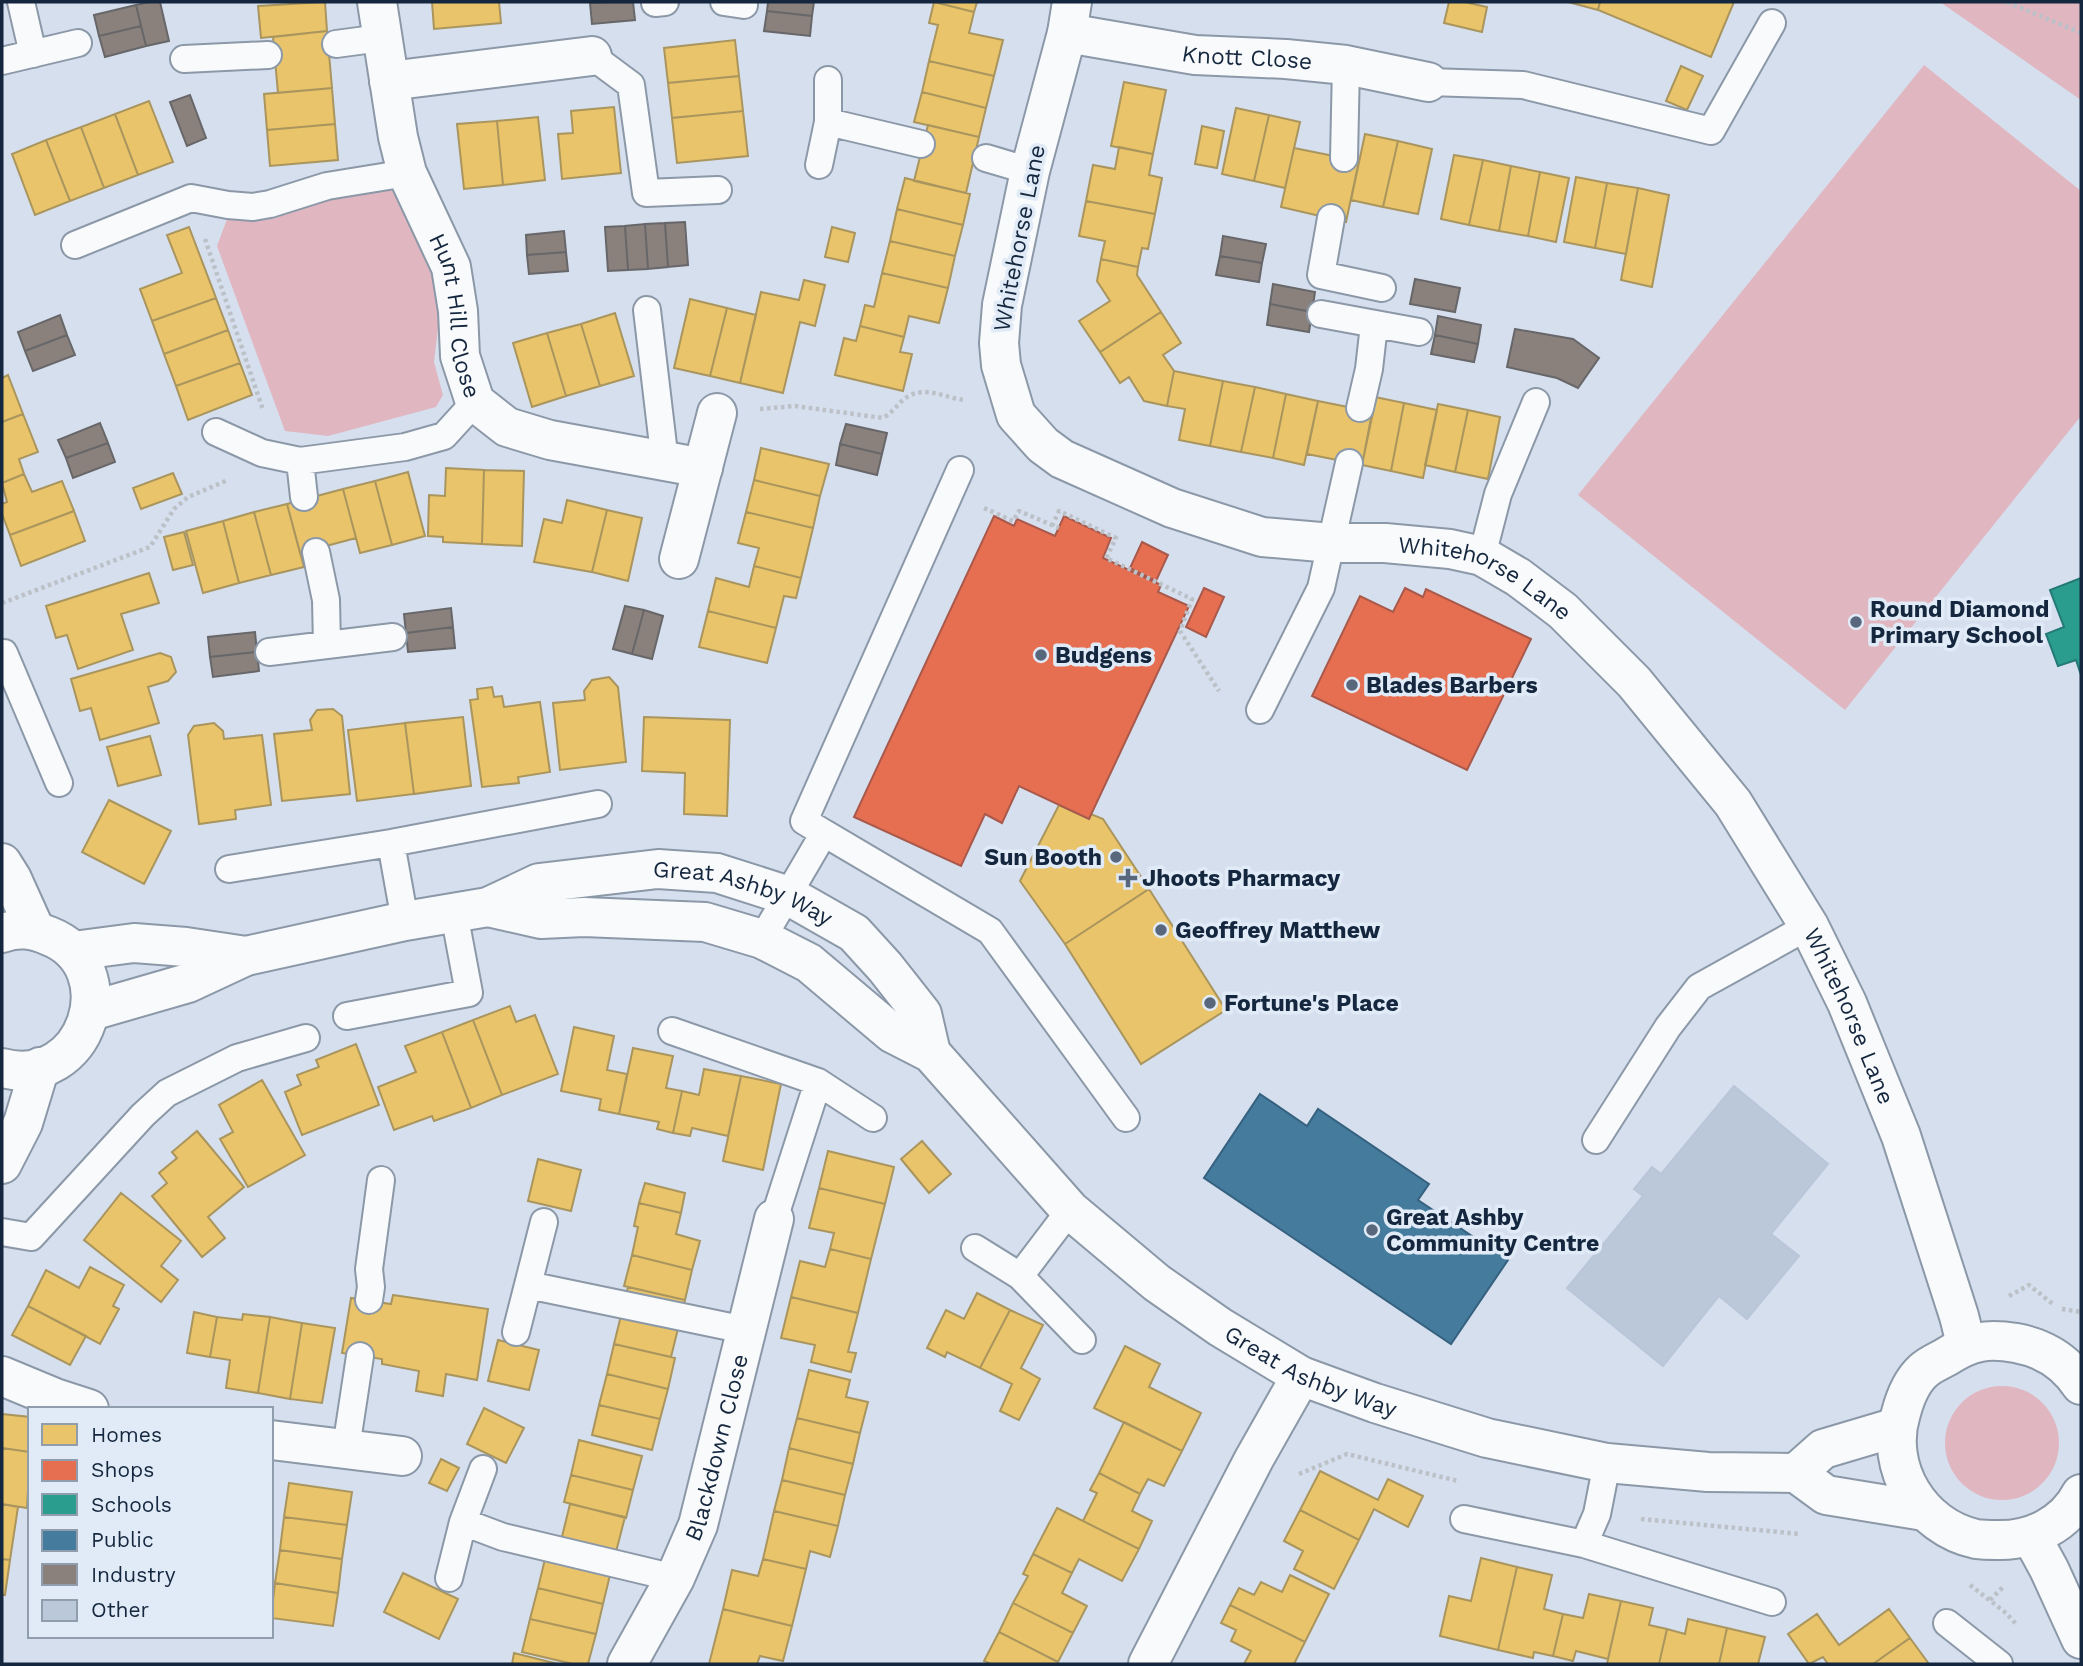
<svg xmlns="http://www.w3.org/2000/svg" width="2083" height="1666" viewBox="0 0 2083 1666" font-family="'Work Sans',sans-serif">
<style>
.green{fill:#e0b6c0}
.homes{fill:#e9c46a;stroke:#a9955d;stroke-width:2}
.shops{fill:#e76f51;stroke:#a8594b;stroke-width:2}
.schools{fill:#2a9d8f;stroke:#237a77;stroke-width:2}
.public{fill:#457b9d;stroke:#366280;stroke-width:2}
.industry{fill:#8a817c;stroke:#676669;stroke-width:2}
.building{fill:#bbc8d9;stroke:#b9c6d9;stroke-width:2}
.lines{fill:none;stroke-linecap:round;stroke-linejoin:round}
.lane-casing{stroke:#8b98a8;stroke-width:30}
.street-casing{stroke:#8b98a8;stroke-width:42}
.secondary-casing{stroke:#8b98a8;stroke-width:42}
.path{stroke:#bcc1c8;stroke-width:4.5;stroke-dasharray:3.5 3.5;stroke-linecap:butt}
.lane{stroke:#f9fafc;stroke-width:26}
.street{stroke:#f9fafc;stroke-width:38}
.secondary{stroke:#f9fafc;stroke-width:38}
.poi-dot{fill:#58677c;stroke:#e1ebf7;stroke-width:2.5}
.labels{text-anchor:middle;stroke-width:7;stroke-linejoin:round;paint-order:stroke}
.street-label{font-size:23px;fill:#14273e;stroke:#e1ebf7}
.poi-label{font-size:23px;font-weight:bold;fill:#14273e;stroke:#e1ebf7;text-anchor:start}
</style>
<rect width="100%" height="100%" fill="#d6dfee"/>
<!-- green -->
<path class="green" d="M1940 2H2081V100Z
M1924 65 2081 191V416L1845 710 1578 495Z
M393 189 424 244 436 276 441 303 434 362 443 395 436 407 328 436 285 431 217 246 227 219 255 221 276 218 305 204Z
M1945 1443a57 57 0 1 1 114 0a57 57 0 1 1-114 0Z"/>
<!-- homes -->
<path class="homes" d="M325 2 327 31 261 38 258 6Z
M432 2H499L501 23 434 29Z
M934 2H977L974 12Z
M934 2 974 12 969 33 1003 40 994 76 929 61 938 25 929 23Z
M1449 2H1464L1487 7 1482 32 1444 23Z
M1568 2H1600L1598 10Z
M1600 2H1734L1711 57 1598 10Z
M327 31 332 88 278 93 273 37Z
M735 40 739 76 668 83 664 48Z
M929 61 994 76 986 108 922 92Z
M1681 66 1703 76 1687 110 1666 101Z
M739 76 743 111 672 118 668 83Z
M1124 82 1166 90 1153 154 1111 146Z
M332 88 335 124 267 130 264 94Z
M922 92 986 108 979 137 914 122Z
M149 101 173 162 138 175 115 114Z
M614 107 621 173 562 179 558 134 573 133 571 111Z
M1236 108 1269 115 1254 181 1222 174Z
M743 111 748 156 677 163 672 118Z
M115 114 138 175 104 188 81 127Z
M1269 115 1300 122 1285 188 1254 181Z
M538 117 545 180 503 185 497 121Z
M497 121 503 185 464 189 457 124Z
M335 124 338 160 270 166 267 130Z
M928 125 979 137 966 193 914 181Z
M1202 126 1224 131 1217 168 1195 164Z
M81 127 104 188 70 201 46 140Z
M1365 134 1398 141 1383 207 1351 200Z
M46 140 70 201 35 215 12 154Z
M1398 141 1432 149 1418 214 1383 207Z
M1119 147 1153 154 1149 175 1162 178 1155 214 1086 201 1093 165 1115 169Z
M1294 148 1359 161 1346 222 1281 207Z
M1454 155 1483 160 1469 225 1441 219Z
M1483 160 1511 166 1499 231 1469 225Z
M1511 166 1540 172 1528 236 1499 231Z
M1540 172 1569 178 1556 242 1528 236Z
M1576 177 1607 183 1595 248 1564 242Z
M905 178 970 194 963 225 897 209Z
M1607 183 1638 188 1626 254 1595 248Z
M1638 188 1669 195 1652 287 1621 280Z
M1086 201 1155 214 1148 249 1142 248 1138 267 1101 259 1105 241 1079 236Z
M897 209 963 225 955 256 890 241Z
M189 227 216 298 152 321 140 289 182 273 167 235Z
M832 227 855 233 848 262 825 257Z
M890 241 955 256 948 288 882 273Z
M1101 259 1138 267 1137 275 1161 312 1100 352 1079 321 1110 301 1097 281Z
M882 273 948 288 939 323 909 316 904 337 860 326 865 305 874 307Z
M804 280 825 285 815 326 800 322 783 393 740 383 761 292 799 300Z
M216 298 228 330 164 354 152 321Z
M690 299 727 308 710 376 674 368Z
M727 308 756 315 740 383 710 376Z
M1161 312 1181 343 1163 355 1174 371 1167 406 1144 401 1129 377 1120 383 1100 352Z
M615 313 634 376 600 386 581 324Z
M581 324 600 386 566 396 547 333Z
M860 326 904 337 900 352 912 354 903 391 835 375 844 338 856 341Z
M228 330 240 363 176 386 164 354Z
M547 333 566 396 532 407 513 343Z
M240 363 252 395 188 420 176 386Z
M1174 371 1223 381 1210 446 1179 440 1185 409 1167 406Z
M8 375 23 414 2 422V378Z
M1223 381 1255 387 1241 452 1210 446Z
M1255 387 1286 394 1273 458 1241 452Z
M1286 394 1318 401 1304 465 1273 458Z
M1375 397 1404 403 1391 471 1362 465Z
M1318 401 1373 412 1362 465 1307 454Z
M1404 403 1437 410 1423 478 1391 471Z
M1438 404 1468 410 1455 472 1425 465Z
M1468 410 1500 417 1488 479 1455 472Z
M23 414 38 452 19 459 24 474 2 483V422Z
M761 448 829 464 820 496 754 480Z
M446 468 484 470 482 544 443 542V537L428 536 429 495 445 496Z
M484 470 524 471 522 546 482 544Z
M408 472 425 536 392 545 375 481Z
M173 473 182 494 141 509 133 488Z
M24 474 32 492 62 481 74 511 10 535 2 514V504L7 502 2 483Z
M754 480 820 496 813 528 746 512Z
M375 481 392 545 360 553 343 489Z
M343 489 356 538 300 553 287 504Z
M567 500 607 510 592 572 534 562 544 519 562 523Z
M287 504 304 567 271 575 254 512Z
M607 510 642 518 628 581 592 572Z
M74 511 85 541 21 566 10 535Z
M254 512 271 575 239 583 223 521Z
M746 512 813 528 801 578 754 566 759 548 738 543Z
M223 521 239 583 203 593 186 531Z
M184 532 193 565 173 570 164 537Z
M754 566 801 578 796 598 784 596 776 628 708 611 716 578 749 587Z
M149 573 159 603 121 614 133 650 78 669 67 635 56 638 46 606Z
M708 611 776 628 767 663 699 647Z
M160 653 171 657 176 672 168 681 148 687 159 723 100 740 91 708 80 711 71 679Z
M609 677 618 687 626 762 560 770 553 703 585 700 584 691 592 680Z
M492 687 494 697 502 696 504 707 540 702 550 772 518 777 519 783 482 787 470 700 478 699 477 689Z
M333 709 342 716 350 794 282 801 274 734 312 730 310 720 317 710Z
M463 717 471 786 414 794 405 723Z
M644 717 730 720 727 816 684 814 685 773 642 771Z
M214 723 223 731 224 739 262 735 271 805 235 810 236 819 199 824 188 735 194 726Z
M405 723 414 794 357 801 348 730Z
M150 736 161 775 118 786 107 747Z
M109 800 171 831 144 884 82 852Z
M1059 805 1089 819 1091 814 1103 819 1149 889 1065 944 1020 881Z
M1149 889 1226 1010 1141 1064 1065 944Z
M510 1006 516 1022 535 1015 558 1074 502 1095 473 1020Z
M473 1020 502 1095 471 1108 442 1032Z
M574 1027 614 1036 607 1070 627 1074 619 1114 599 1110 601 1099 561 1091Z
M442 1032 471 1108 434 1121 432 1116 394 1130 378 1087 416 1072 405 1046Z
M356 1044 379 1105 302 1135 285 1092 301 1085 297 1075 319 1067 316 1060Z
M633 1048 673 1056 666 1088 682 1091 673 1133 657 1129 659 1122 619 1114Z
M704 1069 741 1076 728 1136 692 1128 690 1136 673 1133 682 1091 699 1095Z
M741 1076 781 1084 763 1170 723 1161Z
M262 1080 305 1155 248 1187 220 1139 233 1132 219 1105Z
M197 1131 244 1187 208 1217 225 1238 202 1257 152 1196 167 1183 159 1173 177 1158 172 1152Z
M922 1141 951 1174 929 1193 901 1159Z
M828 1151 894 1167 885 1204 819 1188Z
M538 1159 581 1170 571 1211 528 1201Z
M645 1183 685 1193 681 1213 639 1203Z
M819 1188 885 1204 871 1259 830 1249 834 1233 809 1228Z
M121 1193 181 1241 161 1266 178 1280 161 1302 84 1240Z
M639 1203 681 1213 676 1234 700 1241 692 1270 632 1255 638 1227 634 1226Z
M830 1249 871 1259 858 1313 791 1297 800 1261 825 1267Z
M632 1255 692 1270 685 1300 624 1286Z
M90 1267 124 1285 113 1306 119 1309 100 1344 28 1306 46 1270 79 1288Z
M628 1287 685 1300 671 1357 614 1344Z
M977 1293 1010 1310 980 1368 947 1352 945 1357 927 1348 946 1310 964 1319Z
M393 1295 488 1309 477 1380 446 1374 443 1396 416 1391 419 1371 382 1364V1359L342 1353 351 1298 391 1304Z
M791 1297 858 1313 848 1352 856 1353 851 1372 811 1362 815 1345 781 1338Z
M28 1306 86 1336 70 1365 12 1335Z
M1010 1310 1043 1325 1021 1368 1040 1379 1019 1420 1000 1411 1012 1384 980 1368Z
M194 1312 217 1317 210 1357 187 1353Z
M243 1314 270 1317 258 1393 226 1388 230 1360 210 1357 217 1317 242 1320Z
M270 1317 302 1323 290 1399 258 1393Z
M302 1323 335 1328 322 1403 290 1399Z
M498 1340 539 1350 529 1390 488 1381Z
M614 1344 675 1358 668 1389 607 1374Z
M1125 1346 1160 1364 1149 1387 1201 1413 1182 1451 1094 1408Z
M809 1370 850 1380 846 1397 868 1402 860 1433 797 1418Z
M607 1374 668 1389 660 1419 599 1405Z
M599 1405 660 1419 652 1450 592 1435Z
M484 1408 524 1428 506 1463 467 1444Z
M2 1414 30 1417V1452L2 1448Z
M797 1418 860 1433 853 1464 789 1448Z
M1124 1422 1182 1451 1164 1486 1148 1479 1140 1494 1099 1473Z
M579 1440 642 1456 633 1490 571 1475Z
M2 1448 30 1452 27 1508 2 1504Z
M789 1448 853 1464 845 1495 782 1480Z
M441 1459 459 1468 447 1491 429 1483Z
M1320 1471 1378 1500 1388 1479 1423 1496 1408 1527 1374 1509 1359 1540 1300 1510Z
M1099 1473 1140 1494 1132 1511 1152 1521 1139 1549 1083 1521 1097 1493 1090 1490Z
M571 1475 633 1490 626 1518 564 1502Z
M782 1480 845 1495 838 1526 774 1511Z
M289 1483 352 1492 347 1525 284 1517Z
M2 1504 18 1507 10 1560 2 1559Z
M570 1504 625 1517 610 1575 556 1561Z
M1057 1508 1139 1549 1122 1581 1079 1559 1072 1573 1033 1554Z
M1300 1510 1359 1540 1334 1589 1294 1569 1303 1551 1284 1541Z
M774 1511 838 1526 830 1557 810 1551 806 1569 763 1559Z
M284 1517 347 1525 342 1559 280 1550Z
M280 1550 342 1559 338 1593 275 1583Z
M1033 1554 1072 1573 1062 1593 1087 1606 1073 1633 1013 1603 1028 1576 1023 1574Z
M1481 1558 1517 1567 1498 1650 1440 1636 1449 1596 1471 1601Z
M2 1559 10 1560 5 1595H2Z
M545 1559 610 1575 603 1604 538 1588Z
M763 1559 806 1569 792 1626 723 1609 732 1570 758 1576Z
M1517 1567 1552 1575 1544 1609 1563 1614 1553 1656 1534 1652 1533 1658 1498 1650Z
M403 1573 458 1599 439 1639 384 1612Z
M1290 1575 1329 1594 1305 1642 1230 1605 1239 1588 1254 1595 1261 1582 1282 1592Z
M275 1583 338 1593 333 1626 271 1618Z
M538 1588 603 1604 596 1634 530 1619Z
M1589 1594 1621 1601 1608 1659 1576 1651 1573 1661 1553 1656 1563 1614 1583 1618Z
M1621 1601 1653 1608 1649 1625 1667 1629 1659 1664H1607Z
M1013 1603 1073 1633 1058 1662 999 1632Z
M1230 1605 1305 1642 1294 1664H1244L1251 1651 1231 1641 1236 1630 1221 1623Z
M723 1609 792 1626 783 1661 760 1656 757 1664H709Z
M1889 1609 1910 1638 1873 1664H1828L1823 1657 1809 1664 1788 1634 1817 1614 1839 1645Z
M530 1619 596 1634 588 1664H573L522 1652Z
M1688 1619 1727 1628 1719 1664H1659L1667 1629 1685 1634Z
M1727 1628 1765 1637 1758 1664H1719Z
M999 1632 1058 1662 1057 1664H991L984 1661Z
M1910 1638 1929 1664H1873Z
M514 1653 558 1664H512Z"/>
<!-- shops -->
<path class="shops" d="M994 516 1014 526 1017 519 1055 536 1064 516 1111 538 1103 558 1161 585 1158 592 1189 606 1089 819 1019 786 1002 823 985 814 961 866 854 817Z
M1142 542 1168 555 1156 581 1130 568Z
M1204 588 1224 597 1206 637 1186 627Z
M1405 588 1423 597 1426 589 1531 639 1467 770 1312 696 1360 596 1393 612Z"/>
<!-- schools -->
<path class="schools" d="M2081 578V675L2076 660 2058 666 2046 634 2064 627 2050 590Z"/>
<!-- public -->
<path class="public" d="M1260 1094 1307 1126 1318 1109 1429 1184 1418 1200 1508 1260 1451 1344 1204 1178Z"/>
<!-- industry -->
<path class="industry" d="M150 2H160L169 41 146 46 136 5Z
M633 2 635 20 592 24 590 3Z
M768 2H814L812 16 767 11Z
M136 5 141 26 99 36 94 15Z
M767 11 812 16 810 36 764 31Z
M141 26 146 46 105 57 99 36Z
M190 95 206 138 187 146 170 102Z
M685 222 688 265 668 267 665 223Z
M665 223 668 267 648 269 645 224Z
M645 224 648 269 628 270 625 226Z
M625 226 628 270 608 271 605 227Z
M564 231 566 252 527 255 526 235Z
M1223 236 1266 244 1262 263 1220 256Z
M566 252 568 271 529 274 527 255Z
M1220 256 1262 263 1259 282 1216 275Z
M1415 279 1460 288 1455 312 1410 304Z
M1273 284 1315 292 1312 312 1270 304Z
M1270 304 1312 312 1309 332 1267 325Z
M60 315 67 335 25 351 18 332Z
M1438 316 1481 325 1478 344 1435 335Z
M1515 329 1573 339 1599 358 1578 388 1557 378 1507 367Z
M67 335 75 355 33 371 25 351Z
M1435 335 1478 344 1474 362 1431 354Z
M100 423 108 443 66 458 58 440Z
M846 424 887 433 882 454 840 444Z
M108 443 115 462 73 478 66 458Z
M840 444 882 454 877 475 836 465Z
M625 606 644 610 632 654 613 649Z
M451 608 453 627 406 633 404 614Z
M644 610 663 616 652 659 632 654Z
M453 627 455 648 408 652 406 633Z
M255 632 257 652 210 657 208 637Z
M257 652 259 671 213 677 210 657Z"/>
<!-- building -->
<path class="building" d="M1734 1086 1828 1164 1771 1234 1799 1256 1747 1319 1719 1296 1663 1366 1567 1288 1643 1196 1634 1189 1652 1167 1661 1174Z"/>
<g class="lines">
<defs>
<path id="lane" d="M21 2 33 54
M724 2 744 5
M655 3 665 2
M336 44 381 38
M592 56 631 85 646 193 718 190
M184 59 268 55
M2 61 78 43
M1428 82 1523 85 1711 131 1772 23
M828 122 921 144
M986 158 1030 171
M1344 158 1346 65
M819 165 828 122V80
M1331 218 1321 275 1382 288
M75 245 191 198 228 205 253 207 270 204 327 186 407 173
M647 310 665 462
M1321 314 1419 332
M1360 408 1369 369 1374 325
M216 432 262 453 300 461 405 447 444 436 475 402
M300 461 304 497
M316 552 326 600 327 645
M1482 556 1498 494 1536 402
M269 652 393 637
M2 653H4L59 783
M1260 710 1321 588 1349 463
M824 833 990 931 1126 1118
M391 843 405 921
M229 869 391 843 598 804
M762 939 824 833 804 821 960 470
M347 1016 469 993 454 913
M672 1031 818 1082 873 1118
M1596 1140 1668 1027 1699 987 1809 926
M774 1219 818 1082
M2 1232 31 1237 143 1115 167 1093 237 1058 306 1038
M975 1248 1020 1276 1082 1340
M1020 1276 1070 1210
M528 1285 745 1330
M369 1300 371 1287 369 1269 381 1180
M516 1332 544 1222
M346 1448 360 1356
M1464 1519 1584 1544 1772 1602
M463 1522 503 1537 675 1578
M1584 1544 1597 1514 1607 1463
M449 1578 463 1522 483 1469
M1947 1623 1999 1664"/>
<g id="street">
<path id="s1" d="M377 2 398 137 407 173 451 267 458 311 460 356 475 402 507 427 550 440 703 468"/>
<path id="s2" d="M1072 2 1067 33 1030 171 1002 305 999 343 1001 365 1016 415 1043 445 1062 459 1172 508 1262 537 1332 543H1385L1450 549 1482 556 1518 577 1563 611 1634 682 1733 803 1809 926 1847 1003 1901 1136 1959 1316 1966 1344"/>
<path id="s3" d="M1067 33 1195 55 1286 59 1346 65 1428 82"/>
<path d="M389 81 592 56"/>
<path d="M679 559 717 413"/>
<path d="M2 1164 23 1123 40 1067"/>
<path d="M2 1376 55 1398 89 1409"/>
<path d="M271 1440 402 1456"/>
<path d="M2031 1536 2049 1569 2081 1639"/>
<path id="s4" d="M627 1664 675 1578 698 1525 774 1219"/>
<path d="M1148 1664 1254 1459 1301 1376"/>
</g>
<g id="secondary">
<path d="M2 863 12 879 35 930"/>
<path id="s5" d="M488 907 541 919 584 917 705 922 762 939 809 963 892 1033 931 1053 1070 1210 1157 1283 1220 1327 1301 1376 1375 1403 1487 1438 1607 1463 1708 1472 1796 1473 1826 1495 1924 1511"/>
<path d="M2 933C19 927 33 929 49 936 126 966 88 1090 2 1068"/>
<path d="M73 951 134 943 186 947 246 956"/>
<path id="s6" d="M91 1011 188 983 246 956 405 921 488 907 539 883 658 869 717 873 789 896 854 933 885 967 922 1014 931 1053"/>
<path d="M2081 1385C2066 1362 2043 1348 2016 1343 1987 1338 1971 1341 1946 1357 1939 1361 1929 1365 1923 1371 1912 1381 1905 1398 1901 1413 1884 1467 1920 1527 1976 1539 1983 1540 1990 1540 1997 1540 2031 1541 2065 1525 2081 1494"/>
<path d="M1796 1473 1823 1449 1897 1427"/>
</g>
</defs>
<!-- lane casing -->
<use href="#lane" class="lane-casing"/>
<!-- street casing -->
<use href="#street" class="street-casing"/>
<!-- secondary casing -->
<use href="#secondary" class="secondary-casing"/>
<!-- path -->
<path class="path" d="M2007 2 2081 33
M205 239 263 410
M760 409 795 406 883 418C895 411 899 401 909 396 926 386 946 398 964 400
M984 508 1013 521 1019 511 1059 528
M1052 526 1059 511 1116 538 1106 558 1192 599 1180 631 1219 691
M2 603 150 547 174 509 188 497 228 480
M2009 1296 2029 1285 2054 1305
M2062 1309 2081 1312
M1299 1474 1347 1454 1458 1481
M1641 1519 1800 1534
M1970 1585 2006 1613 2016 1624
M1990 1600 2004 1586"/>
<!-- lane -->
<use href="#lane" class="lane"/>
<!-- street -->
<use href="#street" class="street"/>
<!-- secondary -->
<use href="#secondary" class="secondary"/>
</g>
<!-- markers -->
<g class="poi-dot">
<circle cx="1856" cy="622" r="7"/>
<circle cx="1041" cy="655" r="7"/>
<circle cx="1352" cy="685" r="7"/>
<circle cx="1116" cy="857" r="7"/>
<path d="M1124.5 867.5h7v7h7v7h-7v7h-7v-7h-7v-7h7z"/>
<circle cx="1161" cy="930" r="7"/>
<circle cx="1210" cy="1003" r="7"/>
<circle cx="1372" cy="1230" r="7"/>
</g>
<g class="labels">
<!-- street labels -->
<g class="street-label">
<text dy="8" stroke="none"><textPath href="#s3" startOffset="182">Knott Close</textPath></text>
<text transform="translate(1019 238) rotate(-79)" y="8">Whitehorse Lane</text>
<text dy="8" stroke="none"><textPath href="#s1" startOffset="326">Hunt Hill Close</textPath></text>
<text dy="8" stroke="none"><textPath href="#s2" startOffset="934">Whitehorse Lane</textPath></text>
<text dy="8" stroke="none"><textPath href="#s6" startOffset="677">Great Ashby Way</textPath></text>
<text dy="8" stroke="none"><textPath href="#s2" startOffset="1522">Whitehorse Lane</textPath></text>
<text dy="8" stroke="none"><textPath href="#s5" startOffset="985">Great Ashby Way</textPath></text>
<text dy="8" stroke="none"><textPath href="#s4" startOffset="236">Blackdown Close</textPath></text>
</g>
<!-- poi labels -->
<g class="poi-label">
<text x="1870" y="617">Round Diamond<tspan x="1870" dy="26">Primary School</tspan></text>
<text x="1055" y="663">Budgens</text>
<text x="1366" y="693">Blades Barbers</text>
<text x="1102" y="865" text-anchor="end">Sun Booth</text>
<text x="1142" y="886">Jhoots Pharmacy</text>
<text x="1175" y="938">Geoffrey Matthew</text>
<text x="1224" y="1011">Fortune's Place</text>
<text x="1386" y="1225">Great Ashby<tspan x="1386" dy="26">Community Centre</tspan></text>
</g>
</g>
<!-- border -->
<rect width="2083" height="1666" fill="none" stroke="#14273e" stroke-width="7"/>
<!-- legend -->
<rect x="28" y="1407" width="245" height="231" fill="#e1ebf7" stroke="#8f9dad" stroke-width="2"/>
<rect x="42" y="1424" width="35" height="21" fill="#e9c46a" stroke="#8f9dad" stroke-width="2"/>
<text x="91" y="1442" font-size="21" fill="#14273e">Homes</text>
<rect x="42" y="1460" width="35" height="21" fill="#e76f51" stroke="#8f9dad" stroke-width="2"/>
<text x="91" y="1477" font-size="21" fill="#14273e">Shops</text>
<rect x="42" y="1494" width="35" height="21" fill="#2a9d8f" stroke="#8f9dad" stroke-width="2"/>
<text x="91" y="1512" font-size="21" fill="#14273e">Schools</text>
<rect x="42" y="1530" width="35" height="21" fill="#457b9d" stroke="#8f9dad" stroke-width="2"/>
<text x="91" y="1547" font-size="21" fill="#14273e">Public</text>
<rect x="42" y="1564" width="35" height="21" fill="#8a817c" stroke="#8f9dad" stroke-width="2"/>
<text x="91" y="1582" font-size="21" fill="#14273e">Industry</text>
<rect x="42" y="1600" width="35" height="21" fill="#bbc8d9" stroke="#8f9dad" stroke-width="2"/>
<text x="91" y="1617" font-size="21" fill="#14273e">Other</text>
</svg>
